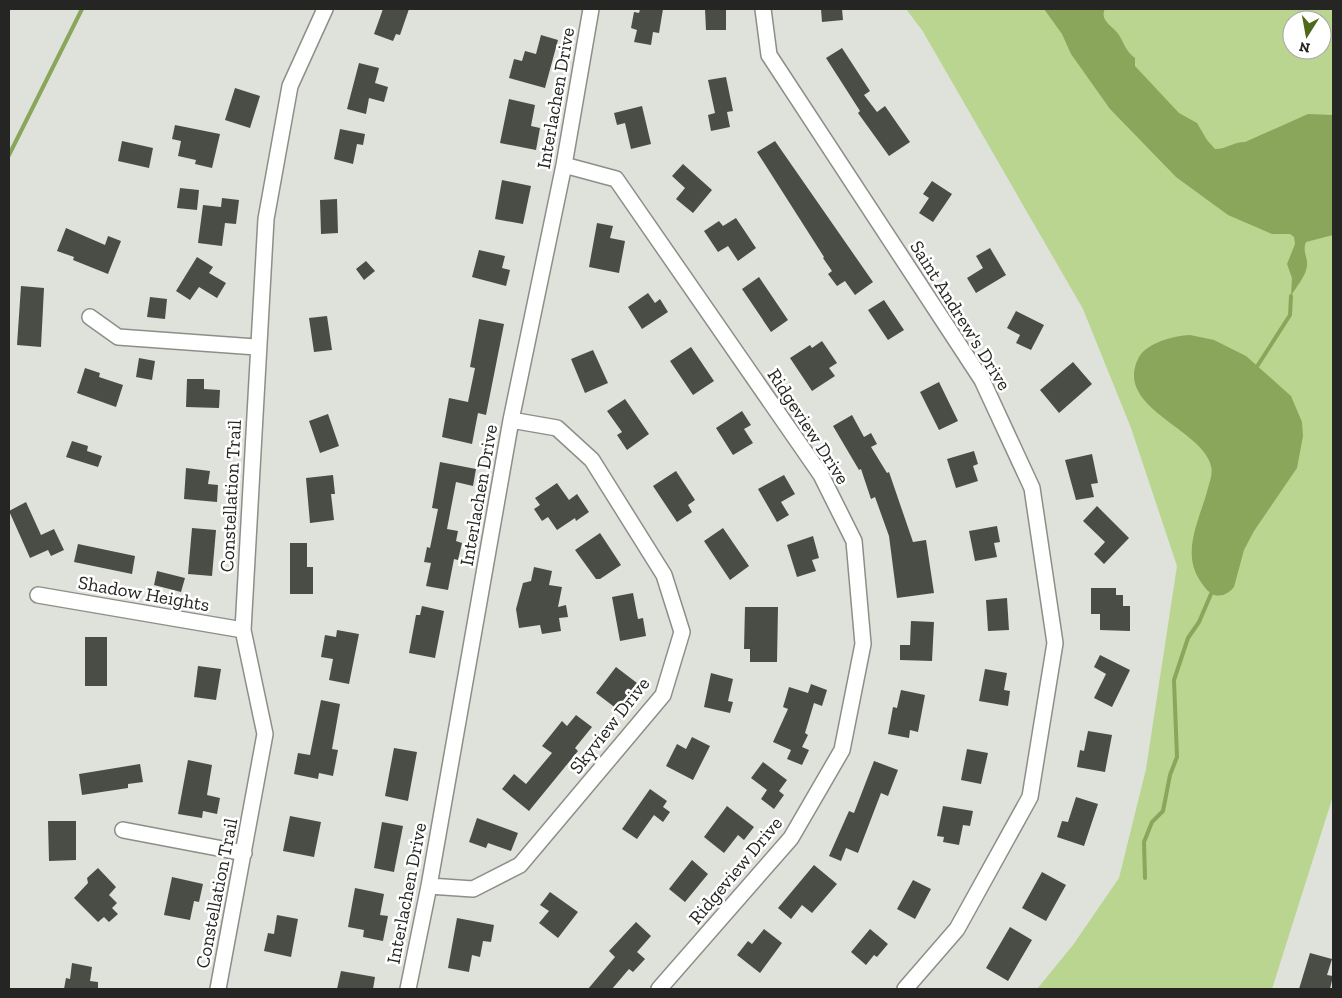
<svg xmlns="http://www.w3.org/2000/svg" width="1342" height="998" viewBox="0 0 1342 998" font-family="'Zilla Slab',serif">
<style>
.green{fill:#bad590;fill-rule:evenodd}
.water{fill:#8aa65b}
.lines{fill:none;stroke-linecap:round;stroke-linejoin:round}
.stream{stroke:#8aa65b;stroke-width:4}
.building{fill:#4a4d46}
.minor-casing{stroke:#8c8f87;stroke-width:18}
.minor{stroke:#fff;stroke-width:15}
.labels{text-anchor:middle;stroke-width:5;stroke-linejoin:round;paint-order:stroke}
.street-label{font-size:19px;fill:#252623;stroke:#fff}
</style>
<rect width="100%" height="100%" fill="#dfe2da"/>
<!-- green -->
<path class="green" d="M906 9H1333V796L1272 989H1037L1073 945 1119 878 1146 769 1177 566 1131 428 1083 309 922 30ZM1292 20H1322V50H1292Z"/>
<!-- water -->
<path class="water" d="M1044 9H1105C1099 21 1113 26 1119 35 1125 45 1125 50 1135 58V66L1179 113 1197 123 1207 140 1215 149C1227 149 1233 142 1245 142L1308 114 1333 115V235L1306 242C1302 251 1308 257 1307 266 1306 276 1296 287 1291 296L1292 278 1287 264 1295 244 1294 237 1290 234H1272L1228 215 1176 177 1110 109 1071 54 1062 34Z
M1190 335 1214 340 1246 356 1291 396 1302 422 1303 436 1297 468 1254 531 1244 550 1234 587C1229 593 1223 597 1214 595 1209 593 1204 587 1201 582 1180 553 1200 519 1208 488 1210 481 1213 473 1211 466 1202 428 1112 408 1139 357 1148 342 1174 336 1190 335Z"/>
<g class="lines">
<!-- stream -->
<path class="stream" d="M9 155 82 9
M1258 365 1290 315 1291 296
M1145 878 1144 842 1152 822 1163 811 1170 775 1177 757 1174 680 1188 638 1199 622 1211 594"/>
</g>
<!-- building -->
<path class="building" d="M383 9H409L400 35 396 34 393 41 374 34Z
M640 9H663L659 33 653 32 651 45 634 42 637 30 631 28 634 12 639 13Z
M705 9H726V30H706Z
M821 9H842L843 20 822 22Z
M541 35 558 40 545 88 509 78 514 59 522 61 525 51 536 54Z
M842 48 870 91 864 95 877 112 885 106 910 142 889 156 858 113 860 111 826 58Z
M359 63 379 68 375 83 388 87 384 102 369 98 366 114 347 109Z
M726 77 733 111 727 112 730 127 711 131 708 115 715 113 708 80Z
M235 88 260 96 250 128 225 120Z
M509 99 535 105 531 126 540 128 536 150 500 143Z
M642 106 651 144 631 149 625 123 617 125 614 113Z
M175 125 220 134 212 168 195 164 196 160 178 156 181 141 172 139Z
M340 129 365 134 363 145 357 144 353 164 334 159Z
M122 141 153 148 149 168 118 161Z
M775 141 873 282 855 295 845 281 837 286 828 274 832 271 823 258 824 257 757 152Z
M683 164 712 190 693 213 676 199 685 188 672 176Z
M502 180 531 186 523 224 495 219Z
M932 181 952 194 933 222 919 213 929 198 923 194Z
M180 188 199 190 197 210 177 208Z
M222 198 239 200 236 224 225 223 222 246 198 243 203 205 221 207Z
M337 199 338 233 321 234 320 200Z
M736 218 756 248 738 261 728 246 718 252 704 231 719 221 723 226Z
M597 223 613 226 610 238 625 241 619 273 589 267Z
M66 228 105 245 108 236 121 241 108 274 73 260 74 257 57 251Z
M990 248 1006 275 976 293 967 278 983 268 976 256Z
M479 250 505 256 502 268 510 270 506 286 472 277Z
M197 257 213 267 209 273 226 283 217 298 199 287 190 300 176 291Z
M366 261 375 271 364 280 356 269Z
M759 277 788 320 771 332 742 289Z
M21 286 44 288 41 347 17 345Z
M648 293 655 303 660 299 668 312 642 329 628 307Z
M150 297 167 299 165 319 147 317Z
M884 300 904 330 888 340 868 310Z
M1016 311 1044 325 1031 350 1016 343 1020 335 1007 328Z
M327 316 332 350 314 352 309 318Z
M479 319 504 324 486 415 478 413 472 444 442 437 449 398 468 402 475 368 470 367Z
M822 341 837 363 829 368 835 376 812 391 790 358 810 345 812 348Z
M691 347 714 381 693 395 670 361Z
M593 350 608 383 585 393 571 359Z
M139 358 155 361 152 380 136 377Z
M1073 362 1092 384 1059 413 1040 390Z
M85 368 100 373 99 377 123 385 116 407 77 393Z
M187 379H204V389L220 390 219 408 186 407Z
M939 382 958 421 939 430 920 392Z
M625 399 649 434 627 450 617 435 622 432 607 411Z
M742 411 751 425 744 429 753 443 733 455 716 428Z
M328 414 339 446 320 453 309 421Z
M852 415 864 437 871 433 877 444 871 447 887 473 889 472 913 542 926 540 934 593 897 598 889 536 875 497 871 499 861 469 859 470 833 426Z
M72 441 88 446 87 451 102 456 98 467 66 457Z
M974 451 978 464 973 466 978 481 956 488 947 459Z
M1092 454 1098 483 1091 484 1094 497 1076 500 1065 460Z
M440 462 476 469 473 486 456 482 447 529 458 531 456 541 462 543 458 560 454 559 448 590 426 586 431 563 424 562 427 547 430 548 438 509 432 508Z
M186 468 210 471 208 484 218 485 217 502 184 499Z
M676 471 695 500 688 505 692 512 677 522 653 486Z
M333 475 335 494H331L334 520 310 523 306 478Z
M784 475 795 494 781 502 789 515 777 522 758 489Z
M557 483 569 500 577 494 589 512 576 521 575 518 557 530 548 517 542 521 534 509 540 505 535 498Z
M26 502 41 535 54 529 64 550 51 556 48 550 30 558 9 511Z
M1097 506 1129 538 1104 564 1094 554 1105 542 1083 521Z
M997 526 1000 542 994 543 997 557 975 561 969 531Z
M192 528 216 530 212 576 188 574Z
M723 528 749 566 730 580 704 541Z
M600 533 621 565 600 579H596L575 550Z
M813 536 819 558 812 560 816 571 797 577 787 545Z
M290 543H307V567H313V594H290Z
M78 544 135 556 132 574 74 562Z
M534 567 552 571 549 585 562 587 558 607 566 605 568 617 559 618 561 631 542 634 540 625 519 628 516 609 523 583 531 581Z
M157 571 185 578 181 592 154 585Z
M1091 588H1116V595H1123V606H1130V631L1100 630V614H1091Z
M633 593 638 619 643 618 646 636 620 641 612 597Z
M1007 598 1009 630 988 631 986 600Z
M422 606 444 611 435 658 409 653 416 615H420Z
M745 607H778L777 662H750V649H744Z
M911 621 934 622 932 661 900 660V645H910Z
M337 630 359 634 349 684 329 680 333 659 321 657 325 635 336 637Z
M85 637H107V686H85Z
M1100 655 1130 670 1112 707 1094 698 1106 674 1094 667Z
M198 666 221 669 216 700 194 697Z
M616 667 637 683 617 709 596 693Z
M985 669 1007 673 1004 690 1010 691 1008 706 979 701Z
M711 673 733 679 728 701 733 702 730 713 704 707Z
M811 684 827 690 822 706 814 703 805 733 808 735 802 747 809 750 802 765 787 759 791 750 773 742 788 709 783 707 789 687 808 693Z
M901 690 925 695 918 732 910 730 909 738 888 734 893 707 897 708Z
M321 700 340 704 332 749 338 750 333 776 319 773 318 779 294 774 298 753 310 755Z
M576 715 592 727 575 748 578 751 529 811 502 789 514 774 526 784 552 753 542 746 562 721 567 726Z
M1088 731 1112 735 1105 772 1077 767 1080 750 1084 751Z
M692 737 710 746 693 780 666 766 677 744 686 749Z
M394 748 417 752 408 801 385 796Z
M967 749 988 753 981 784 961 780Z
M188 760 212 765 207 795 220 798 217 814 203 811 202 818 178 814Z
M874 761 898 770 888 796 881 793 858 853 846 848 841 861 829 856 849 811 854 813Z
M763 762 787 780 779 791 784 795 774 809 761 799 767 790 751 778Z
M140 764 143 782 128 784V788L82 795 79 774Z
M650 789 667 801 663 807 670 812 663 822 654 815 637 839 622 829Z
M1076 797 1098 804 1084 846 1057 837 1062 821 1068 822Z
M727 806 754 827 744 840 738 835 724 853 704 837Z
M943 806 973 811 970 826 963 825 959 845 943 842 944 837 937 836Z
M290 816 321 822 314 857 283 851Z
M477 818 518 833 511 851 488 843 486 848 469 842Z
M48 821H76V860L49 861Z
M382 822 403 826 394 872 374 868Z
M692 860 708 874 685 902 669 889Z
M814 865 837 884 812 913 802 905 791 919 778 908Z
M98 868 116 887 109 895 117 903 112 908 118 914 109 922 104 917 98 922 74 898 88 883 87 878Z
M1042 872 1066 885 1046 921 1022 908Z
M172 877 203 884 199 902 194 901 190 920 164 915Z
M913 880 931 889 915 919 897 909Z
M355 888 384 894 380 915 388 916 383 941 363 937 364 930 348 927Z
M550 892 578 912 558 938 539 923 549 911 540 905Z
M277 915 298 919 291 957 264 951 268 933 274 934Z
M457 918 494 925 491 942 483 941 480 957 472 955 469 972 448 968Z
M636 922 651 936 637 952 645 959 633 972 629 969 612 989H588L615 957 609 951Z
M1010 927 1032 940 1008 981 986 968Z
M764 929 782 943 760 973 737 955 748 941 752 944Z
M870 929 888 944 877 957 874 955 866 965 851 952Z
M1310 953 1332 959 1327 975 1333 976 1330 989H1299Z
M72 963 92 967 90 981 98 982V989H64L66 978 70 979Z
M341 971 375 977 373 989H337Z"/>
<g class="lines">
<defs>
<path id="minor" d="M763 9 769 55 982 380 1032 488 1055 643 1030 797 957 929 905 989
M564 165 616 179 821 475 854 541 863 644 842 750 791 838 659 989
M90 317 118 337 257 347
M38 595 243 630
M123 830 244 853
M429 886 473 889 520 865 663 695 682 632 664 575 592 460 557 428 511 420
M218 989 265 734 243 630 266 219 290 86 325 9
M408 989 429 886 511 420 564 165 591 9"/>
</defs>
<!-- minor casing -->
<use href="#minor" class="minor-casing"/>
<!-- minor -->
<use href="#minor" class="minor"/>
</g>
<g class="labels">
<!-- street labels -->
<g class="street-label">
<text transform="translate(555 98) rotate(-80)" y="7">Interlachen Drive</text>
<text transform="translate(961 315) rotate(58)" y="7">Saint Andrew's Drive</text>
<text transform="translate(809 426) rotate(57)" y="7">Ridgeview Drive</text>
<text transform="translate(478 495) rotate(-80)" y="7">Interlachen Drive</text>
<text transform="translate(230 496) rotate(-87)" y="7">Constellation Trail</text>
<text transform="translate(144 593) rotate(10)" y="7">Shadow Heights</text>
<text transform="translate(609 725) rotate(-52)" y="7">Skyview Drive</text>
<text transform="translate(735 870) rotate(-50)" y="7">Ridgeview Drive</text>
<text transform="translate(216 893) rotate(-79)" y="7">Constellation Trail</text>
<text transform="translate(406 893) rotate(-79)" y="7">Interlachen Drive</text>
</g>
</g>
<!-- border -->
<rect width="1342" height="998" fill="none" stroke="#252623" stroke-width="20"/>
<!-- north arrow -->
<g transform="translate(1307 35) rotate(191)"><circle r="24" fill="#ffffff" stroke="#a8a8a7"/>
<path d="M0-4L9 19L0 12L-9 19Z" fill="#4f691a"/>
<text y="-8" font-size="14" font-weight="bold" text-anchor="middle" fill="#252623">N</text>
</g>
</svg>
